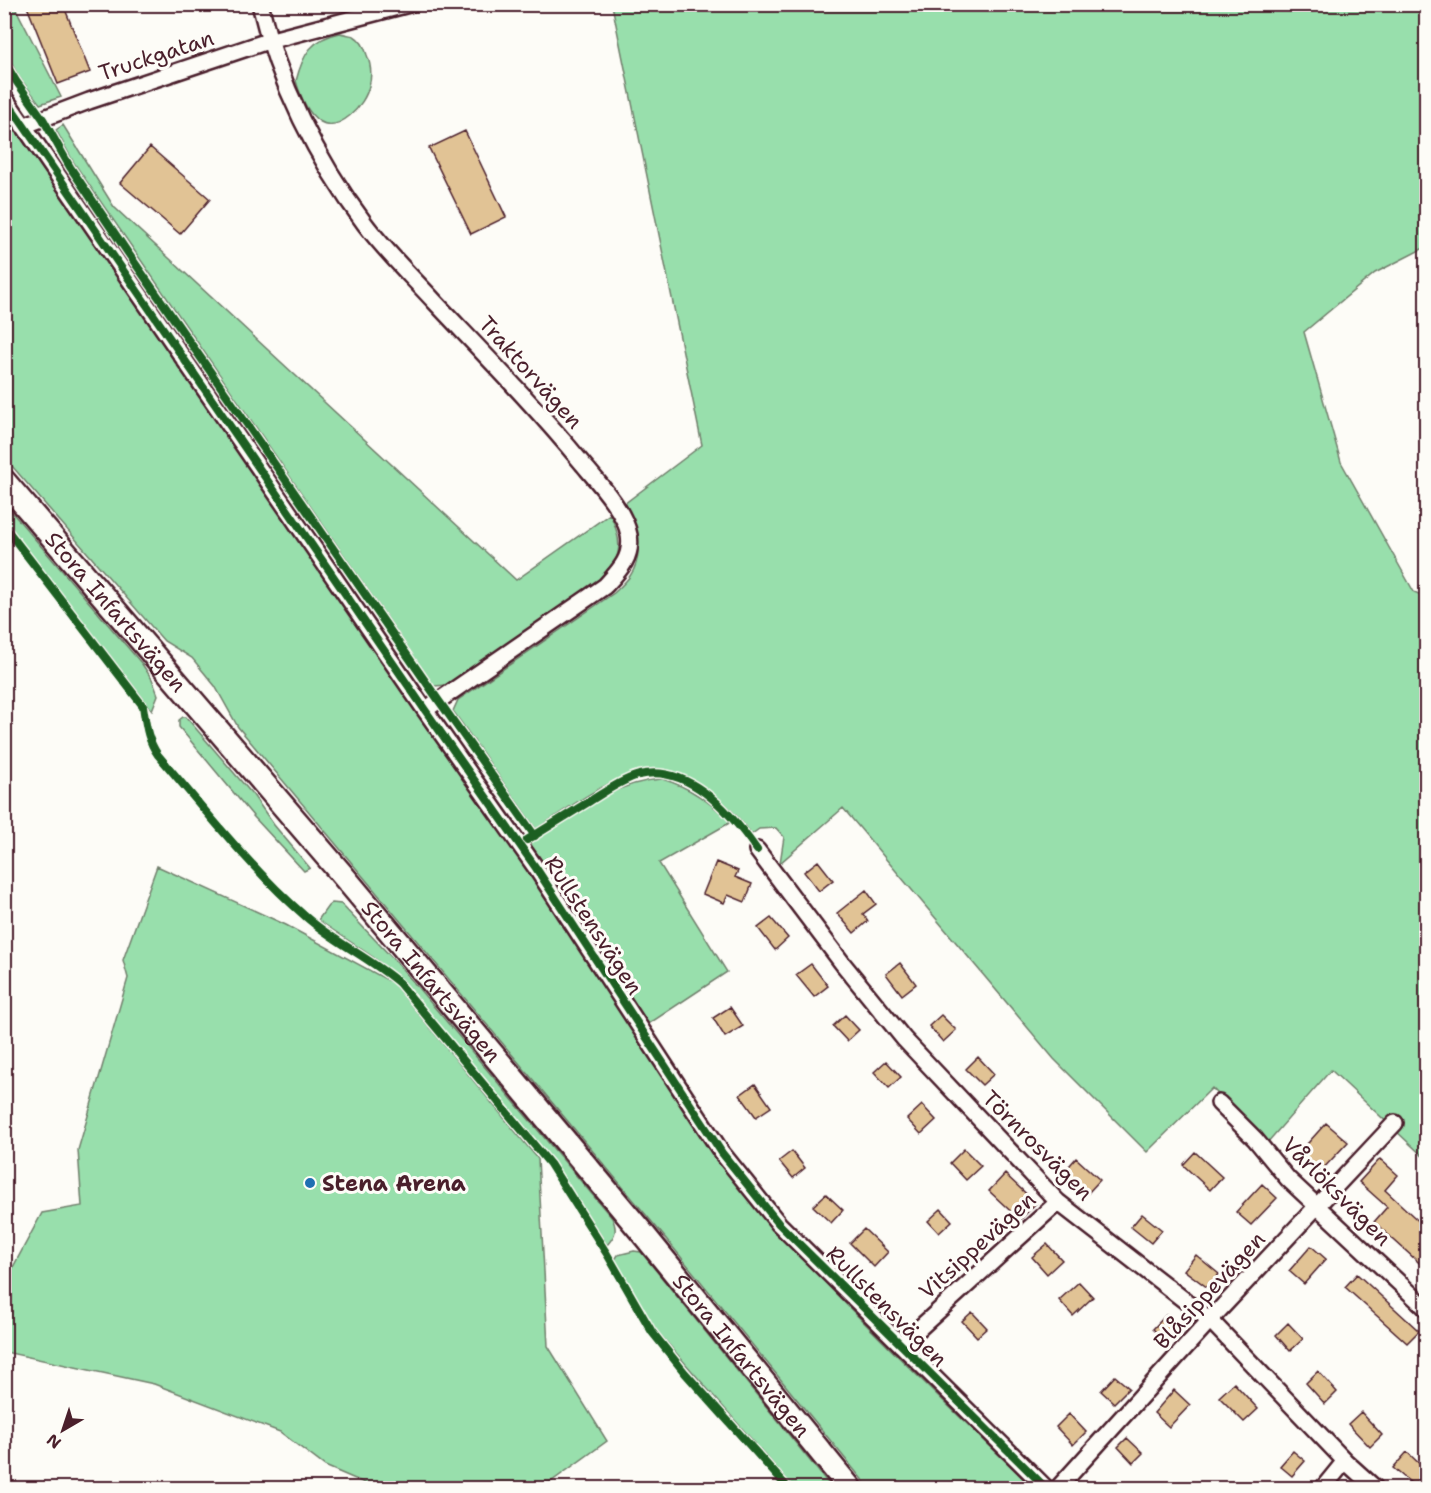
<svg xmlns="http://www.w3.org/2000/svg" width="1431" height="1493" viewBox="0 0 1431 1493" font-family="'Shantell Sans',sans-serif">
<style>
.green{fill:#98dfac;stroke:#717f6c;stroke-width:1.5}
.building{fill:#e1c395;stroke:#4a1f2b;stroke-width:1.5}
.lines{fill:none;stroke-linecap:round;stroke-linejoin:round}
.minor-casing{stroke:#4a1f2b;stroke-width:20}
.secondary-casing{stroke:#4a1f2b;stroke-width:27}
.minor{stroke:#fdfcf7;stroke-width:15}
.secondary{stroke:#fdfcf7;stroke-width:22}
.cycleway-casing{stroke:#fdfcf7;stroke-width:11}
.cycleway{stroke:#1b5e20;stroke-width:8}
.poi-dot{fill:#1f6fb2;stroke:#fdfcf7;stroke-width:2}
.labels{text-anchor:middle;stroke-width:6;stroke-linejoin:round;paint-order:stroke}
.street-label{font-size:22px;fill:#4a1f2b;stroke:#fdfcf7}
.poi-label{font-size:22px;font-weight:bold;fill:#4a1f2b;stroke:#fdfcf7;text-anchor:start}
</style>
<rect width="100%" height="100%" fill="#fdfcf7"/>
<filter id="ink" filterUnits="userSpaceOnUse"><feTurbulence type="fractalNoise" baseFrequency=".0167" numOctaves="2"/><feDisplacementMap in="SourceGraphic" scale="12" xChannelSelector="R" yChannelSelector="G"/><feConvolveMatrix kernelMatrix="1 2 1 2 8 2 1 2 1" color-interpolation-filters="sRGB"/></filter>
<g filter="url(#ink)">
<!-- green -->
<path class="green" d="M4 5H14L61 97 40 104 19 77 5 51Z
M612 5H1426V247L1375 273 1304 332 1341 462 1414 592 1426 597V1159L1331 1070 1267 1143 1212 1088 1147 1152 1054 1059 843 808 780 863 784 837 776 828 759 829 752 834C744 825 737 815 728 807 656 736 603 786 536 829L453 711 458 700 614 593C619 588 626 582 630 576 646 553 635 526 624 504L702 445Z
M340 33C344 34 350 35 354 36 361 40 365 48 367 55 371 65 372 76 369 86 365 105 339 134 319 121 306 112 300 95 296 81 303 54 311 39 340 33Z
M4 110 12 125 528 869 735 1182C826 1291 932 1389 1033 1488H869L667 1240 238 727 215 686 192 658 164 641 5 458Z
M63 125 114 207 516 580 610 514C624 544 622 559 599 582L448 685 434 686 74 163 56 130Z
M4 503 142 664 152 679 158 695 152 710 5 521Z
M183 717H186L253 795 274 825 310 868 304 871 253 816 179 727V720Z
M662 779C690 787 710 802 731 822L659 863 727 972 647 1025 527 844C569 818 611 782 662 779Z
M157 866 286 925 393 983 538 1159 548 1346 607 1441 552 1481 509 1488H376L325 1466 280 1432 154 1384 5 1352V1282L42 1213 82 1206 78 1150 128 978 123 960Z
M332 903 341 904 398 964 612 1218C618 1230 615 1236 607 1245L553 1162 402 980 373 957 318 920 328 906Z
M634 1251 641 1252 832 1488H794L656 1330 614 1261 618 1255Z"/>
<!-- building -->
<path class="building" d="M26 4H63L90 72 58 84Z
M465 131 506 217 471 234 429 148Z
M150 147 210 199 180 234 120 183Z
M818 861 833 880 819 891 804 872Z
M716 862 738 871 735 877 752 884 745 902 728 895 724 903 703 894Z
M866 890 876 904 863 914 868 921 854 933 837 913Z
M771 918 788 938 775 950 758 928Z
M900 963 916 984 902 995 886 974Z
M811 964 828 986 814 997 796 975Z
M730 1007 743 1026 725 1037 713 1018Z
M845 1015 859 1030 847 1041 833 1026Z
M941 1015 956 1030 943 1042 929 1026Z
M978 1057 994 1074 982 1085 966 1069Z
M886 1061 901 1077 889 1088 874 1072Z
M755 1084 771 1107 756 1117 740 1095Z
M922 1105 936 1120 921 1134 907 1119Z
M1326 1123 1348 1142 1320 1172 1299 1153Z
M964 1149 981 1166 966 1180 950 1163Z
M792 1151 805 1168 793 1178 779 1161Z
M1195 1152 1222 1177 1210 1190 1183 1165Z
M1076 1158 1100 1180 1088 1193 1064 1172Z
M1380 1159 1398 1175 1385 1190 1426 1228V1269L1374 1222 1387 1207 1359 1182Z
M1005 1174 1036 1203 1020 1220 989 1191Z
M1262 1184 1277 1198 1251 1225 1236 1212Z
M826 1194 843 1210 831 1223 813 1206Z
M941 1209 952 1221 939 1233 928 1221Z
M1142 1214 1162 1230 1151 1243 1131 1227Z
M864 1229 888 1252 874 1267 850 1243Z
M1047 1244 1062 1260 1047 1274 1032 1257Z
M1311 1246 1326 1259 1304 1284 1289 1271Z
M1196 1255 1219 1274 1208 1288 1184 1270Z
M1357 1274 1419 1331 1407 1343 1345 1287Z
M1079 1282 1093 1297 1073 1316 1059 1300Z
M972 1312 987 1328 977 1337 962 1321Z
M1166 1315 1182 1330 1169 1344 1153 1329Z
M1288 1323 1303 1339 1290 1351 1276 1335Z
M1318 1371 1337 1392 1325 1404 1306 1383Z
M1115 1376 1129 1388 1114 1403 1101 1391Z
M1234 1383 1258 1409 1244 1422 1219 1397Z
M1174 1390 1190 1405 1169 1427 1154 1413Z
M1361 1412 1382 1435 1370 1447 1348 1424Z
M1069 1414 1086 1432 1073 1445 1056 1427Z
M1127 1438 1143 1453 1133 1463 1118 1447Z
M1293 1451 1305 1461 1292 1476 1280 1466Z
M1407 1452 1426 1470V1488H1417L1393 1468Z"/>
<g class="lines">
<defs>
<path id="minor" d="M260 4C278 82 317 160 365 224 386 252 412 277 435 302 485 355 536 407 582 463 597 481 625 511 629 535 633 557 619 571 605 586L425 710
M4 97 425 710 536 868 722 1153 779 1224 1046 1488
M23 126 89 101 268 41 409 4
M757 850 843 964 904 1039 1058 1202 1210 1320 1345 1461 1375 1488
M1219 1103 1255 1139 1288 1179 1426 1308
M901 1345 1058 1202
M1058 1488 1210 1320 1395 1123
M1323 1488 1345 1461"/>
<g id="secondary">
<path id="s1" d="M4 481 340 872 640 1230 850 1488"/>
</g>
</defs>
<!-- minor casing -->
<use href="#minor" class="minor-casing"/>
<!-- secondary casing -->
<use href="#secondary" class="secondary-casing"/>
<!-- minor -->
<use href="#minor" class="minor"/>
<!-- secondary -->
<use href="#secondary" class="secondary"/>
<defs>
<path id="cycleway" d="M4 61 16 81 43 119 70 167 128 253 439 701 535 836
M4 97 425 710 536 868 722 1153 779 1224 1046 1488
M4 526 143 706C146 725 147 739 158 755 205 810 252 870 306 917 334 942 370 958 399 983L550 1164 607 1254 652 1332 685 1373 788 1488
M527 840C548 827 569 814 590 801 605 792 621 780 639 775 689 763 732 814 757 850"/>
</defs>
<!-- cycleway casing -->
<use href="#cycleway" class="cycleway-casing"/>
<!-- cycleway -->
<use href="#cycleway" class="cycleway"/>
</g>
</g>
<!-- markers -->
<circle class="poi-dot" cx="310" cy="1183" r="6"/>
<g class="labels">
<!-- street labels -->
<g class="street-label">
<text transform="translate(156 55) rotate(-18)" y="8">Truckgatan</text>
<text transform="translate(531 372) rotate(48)" y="8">Traktorvägen</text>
<text dy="8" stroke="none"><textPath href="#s1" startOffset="172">Stora Infartsvägen</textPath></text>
<text transform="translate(594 925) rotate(57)" y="8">Rullstensvägen</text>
<text dy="8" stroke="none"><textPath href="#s1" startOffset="658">Stora Infartsvägen</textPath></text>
<text transform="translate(1038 1145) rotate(45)" y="8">Törnrosvägen</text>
<text transform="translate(1337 1191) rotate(45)" y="8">Vårlöksvägen</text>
<text transform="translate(977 1245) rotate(-42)" y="8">Vitsippevägen</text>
<text transform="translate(1209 1290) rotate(-47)" y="8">Blåsippevägen</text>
<text transform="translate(887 1306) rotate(45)" y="8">Rullstensvägen</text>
<text dy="8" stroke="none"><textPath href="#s1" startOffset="1144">Stora Infartsvägen</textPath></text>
</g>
<!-- poi labels -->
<g class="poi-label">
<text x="322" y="1191">Stena Arena</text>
</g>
</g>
<!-- margin -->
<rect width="1431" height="1493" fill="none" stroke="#fdfcf7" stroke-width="24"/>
<rect x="12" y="12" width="1407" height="1469" fill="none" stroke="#4a1f2b" stroke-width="2" filter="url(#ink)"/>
<!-- north arrow -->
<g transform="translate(63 1430) rotate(219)" stroke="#fdfcf7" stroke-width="4.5" paint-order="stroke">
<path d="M0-4.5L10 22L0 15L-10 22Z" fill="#4a1f2b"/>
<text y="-9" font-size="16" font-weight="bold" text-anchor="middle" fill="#4a1f2b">N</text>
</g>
</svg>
